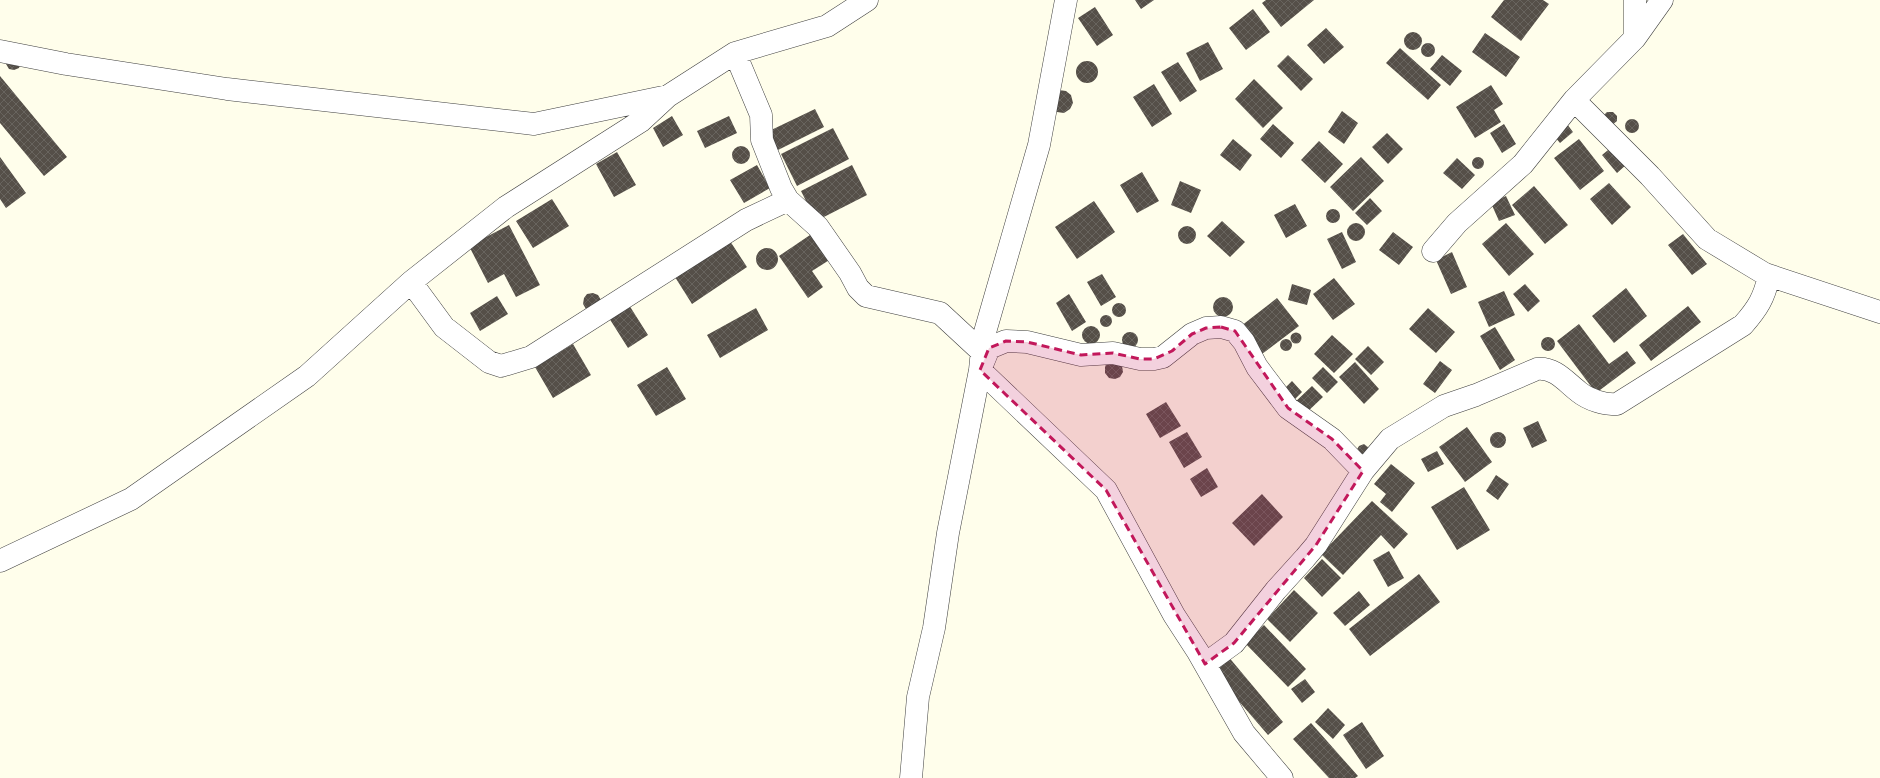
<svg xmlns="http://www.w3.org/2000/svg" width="1880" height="778" viewBox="0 0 1880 778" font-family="'IBM Plex Serif',serif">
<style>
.building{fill:url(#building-cross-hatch)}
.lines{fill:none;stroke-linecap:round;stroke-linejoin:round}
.street-casing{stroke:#3f3f3f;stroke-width:23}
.street{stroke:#fff;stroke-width:22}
.marked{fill:#c2185b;fill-opacity:0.2;stroke:#c2185b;stroke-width:3;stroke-dasharray:8 5;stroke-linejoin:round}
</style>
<defs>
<pattern id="building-cross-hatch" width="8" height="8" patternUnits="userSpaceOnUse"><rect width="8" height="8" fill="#554f48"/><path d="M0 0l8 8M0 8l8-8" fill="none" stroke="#68645e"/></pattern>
</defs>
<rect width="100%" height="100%" fill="#fffeeb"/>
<!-- building -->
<path class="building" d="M1135 0H1154L1141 9Z
M1266 0H1314L1281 27 1262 3Z
M1504 0H1543L1549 4 1521 41 1491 17Z
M1095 7 1113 35 1097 46 1078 18Z
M1253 9 1270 32 1246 50 1229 28Z
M1326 28 1344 47 1324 64 1307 45Z
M1404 41a9 9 0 1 1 18 0a9 9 0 1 1-18 0Z
M1485 33 1520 57 1506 77 1472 52Z
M1208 42 1223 69 1200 81 1186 53Z
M1421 50a7 7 0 1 1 14 0a7 7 0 1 1-14 0Z
M1400 48 1441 85 1428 100 1386 63Z
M1288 55 1313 79 1301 91 1277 66Z
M1442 55 1462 71 1450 86 1430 69Z
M8 59 21 62 19 68 14 70 9 69 6 64Z
M1076 72a11 11 0 1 1 22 0a11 11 0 1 1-22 0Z
M1178 62 1197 91 1180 102 1161 72Z
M0 76 67 157 44 176 0 123Z
M1254 79 1283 108 1263 128 1235 99Z
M1154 84 1172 114 1152 127 1133 97Z
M1491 85 1503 104 1494 110 1501 122 1475 138 1456 107Z
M1059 90 1066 91 1071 95 1073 103 1070 109 1064 113 1057 112 1051 107Z
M815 109 824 127 774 152 765 133Z
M1342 111 1358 123 1344 144 1328 132Z
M1607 112H1613L1617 116V121L1612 125 1603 116Z
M672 116 683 135 663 147 653 128Z
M729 116 737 133 705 148 697 131Z
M1625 126a7 7 0 1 1 14 0a7 7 0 1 1-14 0Z
M1564 120 1573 132 1560 143 1550 131Z
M1273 124 1294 143 1281 158 1260 139Z
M1504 124 1516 144 1502 153 1490 133Z
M833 128 849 159 797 186 781 154Z
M1387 133 1403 149 1388 164 1372 147Z
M1233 139 1252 155 1240 171 1220 155Z
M1579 139 1604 171 1580 190 1554 158Z
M1319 141 1343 164 1325 183 1301 160Z
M1613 146 1627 164 1617 173 1602 155Z
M732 155a9 9 0 1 1 18 0a9 9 0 1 1-18 0Z
M617 152 636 185 614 197 596 164Z
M1472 163a6 6 0 1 1 12 0a6 6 0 1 1-12 0Z
M0 157 26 193 6 208 0 199Z
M1361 157 1384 181 1353 211 1330 187Z
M1457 158 1475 175 1462 189 1443 173Z
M757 165 770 188 744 203 730 180Z
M852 165 867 195 816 221 801 191Z
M1142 172 1159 201 1137 213 1120 185Z
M1180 181 1201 190 1191 213 1171 205Z
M1609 183 1631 207 1612 225 1590 199Z
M1534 186 1568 225 1545 244 1512 205Z
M1506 196 1515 215 1499 221 1491 203Z
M1370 198 1382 211 1367 225 1355 213Z
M552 199 569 226 533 248 516 221Z
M1094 201 1115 232 1077 259 1055 227Z
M1295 204 1307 226 1286 238 1274 215Z
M1326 216a7 7 0 1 1 14 0a7 7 0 1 1-14 0Z
M1222 221 1245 242 1230 257 1207 236Z
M1506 223 1534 254 1509 276 1482 244Z
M1347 232a9 9 0 1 1 18 0a9 9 0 1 1-18 0Z
M509 225 540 285 516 297 504 274 488 283 469 246Z
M1178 235a9 9 0 1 1 18 0a9 9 0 1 1-18 0Z
M1342 232 1356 262 1342 269 1327 239Z
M1393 232 1413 247 1399 265 1379 250Z
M813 233 831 259 812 271 823 287 808 298 779 256Z
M1683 234 1707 264 1692 275 1668 245Z
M730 241 747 267 692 304 675 277Z
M756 259a11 11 0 1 1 22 0a11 11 0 1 1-22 0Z
M1452 252 1467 287 1451 294 1436 260Z
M1102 274 1116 297 1101 306 1087 282Z
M1334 278 1355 304 1333 320 1313 294Z
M1292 284 1311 290 1307 305 1288 300Z
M1525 284 1540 301 1528 312 1513 294Z
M1626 288 1647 316 1614 343 1592 316Z
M1504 291 1515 315 1489 327 1478 302Z
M593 293 598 295 601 300 586 309 583 304 584 298 587 294Z
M1069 294 1086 322 1072 331 1056 303Z
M497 296 508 314 480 331 470 313Z
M1213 307a10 10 0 1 1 20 0a10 10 0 1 1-20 0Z
M1277 298 1299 326 1262 354 1241 326Z
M1112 310a7 7 0 1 1 14 0a7 7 0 1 1-14 0Z
M629 305 648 335 628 348 609 318Z
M1688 306 1701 322 1651 361 1639 345Z
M756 308 768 330 720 358 707 335Z
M1428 308 1455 332 1436 353 1409 329Z
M1100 321a6 6 0 1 1 12 0a6 6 0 1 1-12 0Z
M1579 324 1609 364 1627 351 1636 363 1596 393 1557 341Z
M1082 335a9 9 0 1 1 18 0a9 9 0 1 1-18 0Z
M1495 327 1515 360 1500 370 1480 336Z
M1122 340a8 8 0 1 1 16 0a8 8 0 1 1-16 0Z
M1290.5 338a5.5 5.5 0 1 1 11 0a5.5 5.5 0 1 1-11 0Z
M1332 335 1353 354 1334 373 1314 354Z
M1541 344a7 7 0 1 1 14 0a7 7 0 1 1-14 0Z
M1280 345a6 6 0 1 1 12 0a6 6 0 1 1-12 0Z
M573 344 591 375 553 398 535 367Z
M1368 346 1384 362 1371 375 1355 359Z
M1440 361 1452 370 1435 393 1423 384Z
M1107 362 1122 366 1123 372 1120 377 1115 379 1109 378 1105 373V367Z
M1355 362 1379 389 1364 404 1339 377Z
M667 367 686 399 656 416 637 385Z
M1323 367 1338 382 1327 393 1312 378Z
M1292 381 1302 392 1292 402 1281 392Z
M1312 386 1323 397 1304 415 1293 404Z
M1166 402 1181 426 1160 438 1146 414Z
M1538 421 1547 441 1532 448 1523 428Z
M1467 427 1492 462 1465 482 1439 447Z
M1490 440a8 8 0 1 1 16 0a8 8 0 1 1-16 0Z
M1187 432 1202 457 1184 468 1169 442Z
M1364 444 1369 448 1362 459 1356 451 1359 446Z
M1437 451 1444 464 1428 472 1421 459Z
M1391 464 1415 483 1392 512 1380 502 1386 494 1374 484Z
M1207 468 1218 487 1201 497 1190 479Z
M1496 475 1509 484 1498 500 1486 491Z
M1464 487 1490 530 1457 550 1431 507Z
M1262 494 1283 517 1254 546 1232 523Z
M1372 501 1408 534 1394 549 1381 535 1343 575 1321 554Z
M1389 551 1404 578 1388 587 1373 560Z
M1322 559 1341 578 1322 597 1304 578Z
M1419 574 1440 602 1370 656 1349 629Z
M1294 590 1318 613 1290 642 1267 619Z
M1359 591 1370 605 1345 626 1333 613Z
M1264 625 1306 669 1288 687 1245 643Z
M1227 655 1283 722 1268 735 1211 669Z
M1305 679 1315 692 1302 703 1291 689Z
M1328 708 1345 725 1333 739 1315 722Z
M1362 722 1384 756 1366 769 1343 735Z
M1311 723 1358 776 1355 778H1329L1293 739Z"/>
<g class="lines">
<defs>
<path id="street" d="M1635 0V38
M0 51 66 64 227 89 534 124 668 96
M735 53 761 115 762 140 781 188 788 200 818 227 850 273 858 288 866 296 940 313 981 351
M1574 100 1650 176 1707 239 1765 274 1880 312
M1433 251 1457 223 1523 164 1574 100 1635 38 1662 0
M411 282 444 327 489 362 501 366 531 357 746 220 788 200
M0 561 131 499 307 376 411 282 506 207 641 121 668 96 735 53 827 26 867 0
M1205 664 1234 643 1276 590 1305 558 1316 545 1363 471 1390 439 1444 406 1476 395 1537 369C1555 367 1566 382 1579 392 1589 400 1605 405 1617 404L1743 325C1758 308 1764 298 1769 276
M911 778 918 697 934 628 948 533 980 370 983 339 1039 145 1066 0
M1282 778 1244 733 1198 652 1174 615 1106 490 980 370 989 348 1006 341 1027 342 1081 355 1113 353 1140 359H1154L1163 357 1192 334 1206 328 1221 327 1235 331 1244 342 1257 367 1288 408 1332 439 1363 471"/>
</defs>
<!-- street casing -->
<use href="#street" class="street-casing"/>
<!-- street -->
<use href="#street" class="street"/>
</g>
<!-- marked area -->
<path class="marked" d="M1221 327 1235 331 1288 408 1332 439 1363 471 1316 545 1234 643 1205 664 1106 490 980 370 989 348 1006 341 1027 342 1081 355 1113 353 1140 359H1154L1172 351 1192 334 1206 328Z"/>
</svg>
